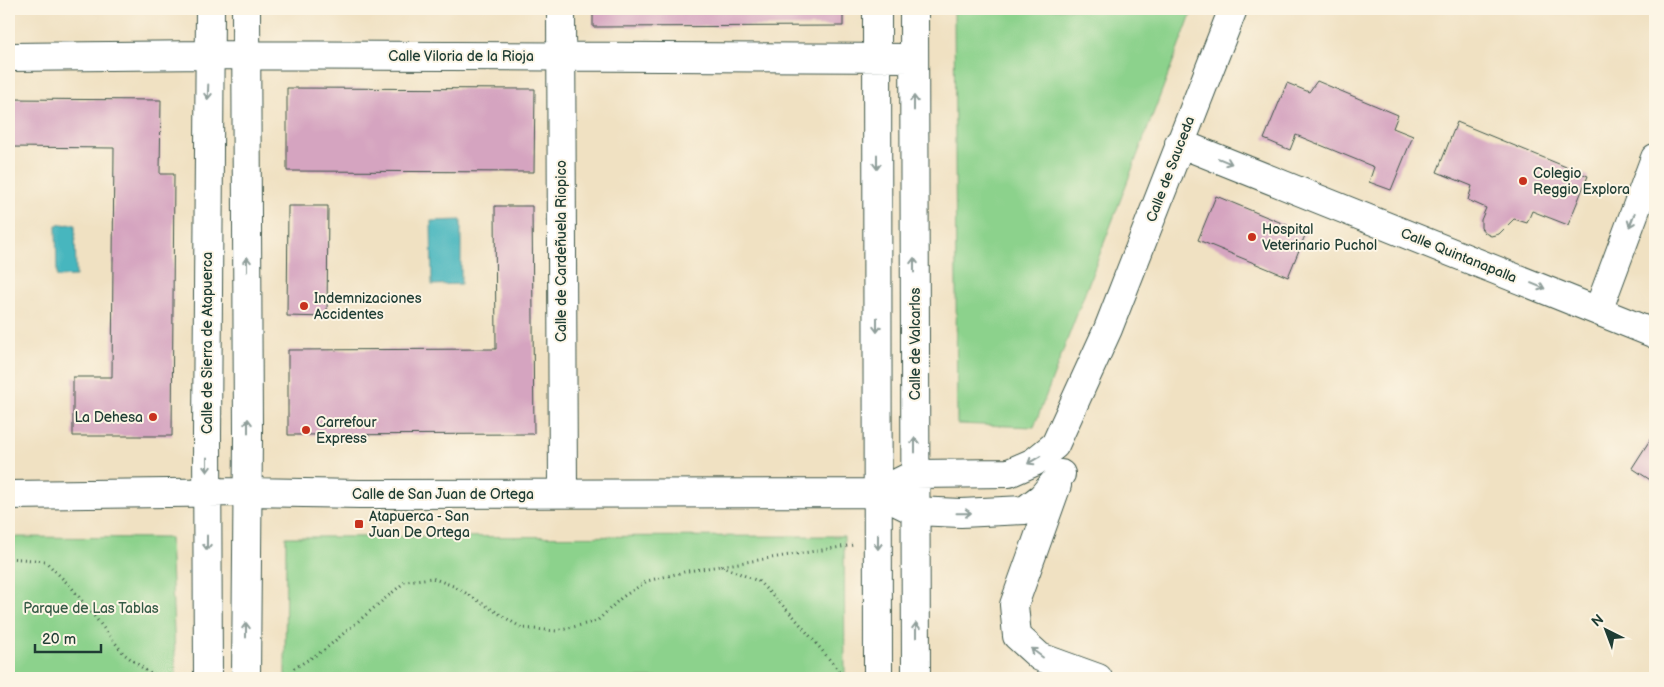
<svg xmlns="http://www.w3.org/2000/svg" width="1664" height="687" viewBox="0 0 1664 687" font-family="'Balsamiq Sans',sans-serif">
<style>
.green{fill:#8cd28c;stroke:#568860}
.water{fill:#47b6be;stroke:#337a79}
.building{fill:#d5a4c0}
.lines{fill:none;stroke-linecap:round;stroke-linejoin:round}
.minor-casing{stroke:#3e5649;stroke-width:30}
.path{stroke:#3e5649;stroke-width:3;stroke-dasharray:1 4;stroke-linecap:butt}
.minor{stroke:#fff;stroke-width:28}
.oneway{stroke:#8f9e9a}
.poi-dot{fill:#c8321e;stroke:#fcf5e5;stroke-width:2}
.labels{text-anchor:middle;stroke-width:4;stroke-linejoin:round;paint-order:stroke}
.street-label{font-size:14px;fill:#1f3d34;stroke:#fcf5e5}
.poi-label{font-size:14px;fill:#1f3d34;stroke:#fcf5e5;text-anchor:start}
.park-label{font-size:14px;fill:#355b46;stroke:#fcf5e5}
</style>
<rect width="100%" height="100%" fill="#fcf5e5"/>
<filter id="ink" filterUnits="userSpaceOnUse"><feTurbulence type="fractalNoise" baseFrequency=".02" numOctaves="2"/><feDisplacementMap in="SourceGraphic" scale="10" xChannelSelector="R" yChannelSelector="G"/><feConvolveMatrix kernelMatrix="1 2 1 2 8 2 1 2 1" color-interpolation-filters="sRGB"/></filter>
<filter id="wash" filterUnits="userSpaceOnUse"><feTurbulence type="fractalNoise" baseFrequency=".0096" numOctaves="4" result="noise"/><feDisplacementMap in="SourceGraphic" scale="20" xChannelSelector="R" yChannelSelector="G"/><feGaussianBlur stdDeviation="1.12" result="paint"/><feColorMatrix in="noise" values="0 0 0 0 0 0 0 0 0 0 0 0 0 0 0 0 0 1.4 0 .05"/><feComposite in="paint" operator="in"/></filter>
<g filter="url(#wash)">
<rect width="100%" height="100%" fill="#f0e1c2"/>
<!-- green -->
<path class="green" d="M954 9H1193L1034 427 957 424Z
M844 536 845 678H285L286 537Z
M9 537 170 538 176 678H9Z"/>
<!-- water -->
<path class="water" d="M461 220V284L432 285 431 221Z
M75 224 76 276 57 277 56 225Z"/>
<g id="blocks">
<!-- building -->
<path class="building" d="M593 9H843V26L593 27Z
M1317 81 1398 115 1393 128 1413 136 1391 190 1369 182 1374 167 1296 135 1290 150 1264 139 1287 83 1309 92Z
M287 88 535 89 534 172 287 171Z
M9 99 161 100 160 174H174L172 436H73V377H112L114 148 9 147Z
M1457 122 1588 176 1568 225 1532 211 1527 223 1514 219 1499 234 1491 236 1485 233 1481 228V220L1486 208 1468 200 1472 186 1437 172Z
M1216 196 1306 233 1288 277 1198 240Z
M288 206H328L327 317 287 316Z
M495 206H532L534 434 288 435V350L496 349Z
M1655 432V483L1632 468Z"/>
</g>
</g>
<g filter="url(#ink)">
<use href="#blocks" fill-opacity="0" stroke="#3e5649" stroke-width="1"/>
<g class="lines">
<defs>
<path id="minor" d="M246 9 248 434 246 678
M561 9 563 493
M877 9 878 678
M914 9 916 678
M9 57 210 55 913 58
M1179 143 1655 334
M1598 311 1655 158
M899 482 915 474 1009 473 1034 462 1055 445 1108 329 1233 9
M1057 485 1014 605 1017 636 1040 657 1098 678
M9 495 247 492 360 494 878 493 915 511 961 513 1025 510 1042 497 1061 474
M208 678 207 435 210 9"/>
</defs>
<!-- minor casing -->
<use href="#minor" class="minor-casing"/>
<!-- path -->
<path class="path" d="M9 558 45 561 72 588 124 654 156 678
M721 566 758 581 794 617 845 678
M293 678V669L324 650 406 581 432 578 456 587 522 628 557 631 597 621 621 598 647 581 688 571 854 545"/>
<!-- minor -->
<use href="#minor" class="minor"/>
</g>
<!-- one-way arrows -->
<defs><path id="oneway-shaft" d="M-6 0H5M1.5-3L5.5 0L1.5 3" fill="none" stroke-width="1.6" stroke-linecap="round" stroke-linejoin="round" transform="scale(1.25)"/></defs>
<g class="oneway">
<use href="#oneway-shaft" transform="translate(208 92) rotate(92)"/>
<use href="#oneway-shaft" transform="translate(914 103) rotate(-90)"/>
<use href="#oneway-shaft" transform="translate(1225 161) rotate(22)"/>
<use href="#oneway-shaft" transform="translate(877 162) rotate(90)"/>
<use href="#oneway-shaft" transform="translate(1632 220) rotate(111)"/>
<use href="#oneway-shaft" transform="translate(247 264) rotate(-90)"/>
<use href="#oneway-shaft" transform="translate(914 265) rotate(-90)"/>
<use href="#oneway-shaft" transform="translate(1538 286) rotate(22)"/>
<use href="#oneway-shaft" transform="translate(877 325) rotate(90)"/>
<use href="#oneway-shaft" transform="translate(248 426) rotate(-90)"/>
<use href="#oneway-shaft" transform="translate(915 445) rotate(-90)"/>
<use href="#oneway-shaft" transform="translate(1034 460) rotate(149)"/>
<use href="#oneway-shaft" transform="translate(207 465) rotate(90)"/>
<use href="#oneway-shaft" transform="translate(964 513) rotate(-1)"/>
<use href="#oneway-shaft" transform="translate(878 542) rotate(90)"/>
<use href="#oneway-shaft" transform="translate(207 543) rotate(90)"/>
<use href="#oneway-shaft" transform="translate(246 630) rotate(-90)"/>
<use href="#oneway-shaft" transform="translate(916 630) rotate(-90)"/>
<use href="#oneway-shaft" transform="translate(1037 653) rotate(-143)"/>
</g>
</g>
<!-- markers -->
<g class="poi-dot">
<circle cx="1523" cy="181" r="5"/>
<circle cx="1252" cy="237" r="5"/>
<circle cx="304" cy="306" r="5"/>
<circle cx="153" cy="417" r="5"/>
<circle cx="306" cy="430" r="5"/>
<rect x="354" y="519" width="10" height="10" rx="2.5"/>
</g>
<g class="labels">
<!-- street labels -->
<g class="street-label">
<text x="461" y="61">Calle Viloria de la Rioja</text>
<text transform="translate(1170 169) rotate(-69)" y="5">Calle de Sauceda</text>
<text transform="translate(561 251) rotate(-90)" y="5">Calle de Cardeñuela Riopico</text>
<text transform="translate(1459 255) rotate(22)" y="5">Calle Quintanapalla</text>
<text transform="translate(207 343) rotate(-90)" y="5">Calle de Sierra de Atapuerca</text>
<text transform="translate(915 344) rotate(-90)" y="5">Calle de Valcarlos</text>
<text x="443" y="499">Calle de San Juan de Ortega</text>
</g>
<!-- poi labels -->
<g class="poi-label">
<text x="1533" y="178">Colegio<tspan x="1533" dy="16">Reggio Explora</tspan></text>
<text x="1262" y="234">Hospital<tspan x="1262" dy="16">Veterinario Puchol</tspan></text>
<text x="314" y="303">Indemnizaciones<tspan x="314" dy="16">Accidentes</tspan></text>
<text x="143" y="422" text-anchor="end">La Dehesa</text>
<text x="316" y="427">Carrefour<tspan x="316" dy="16">Express</tspan></text>
<text x="369" y="521">Atapuerca - San<tspan x="369" dy="16">Juan De Ortega</tspan></text>
</g>
<!-- park labels -->
<g class="park-label">
<text x="91" y="613">Parque de Las Tablas</text>
</g>
</g>
<!-- margin -->
<rect width="1664" height="687" fill="none" stroke="#fcf5e5" stroke-width="30"/>
<!-- north arrow -->
<g transform="translate(1606 630) rotate(318)" stroke="#fcf5e5" stroke-width="4" paint-order="stroke">
<path d="M0-4L9 19L0 12L-9 19Z" fill="#1f3d34"/>
<text y="-8" font-size="14" font-weight="bold" text-anchor="middle" fill="#1f3d34">N</text>
</g>
<!-- scale -->
<path d="M35 644v8h66v-8" fill="none" stroke="#1f3d34" stroke-width="2.5"/>
<text x="42" y="644" font-size="15" fill="#1f3d34" stroke="#fcf5e5" stroke-width="4" paint-order="stroke">20 m</text>
</svg>
